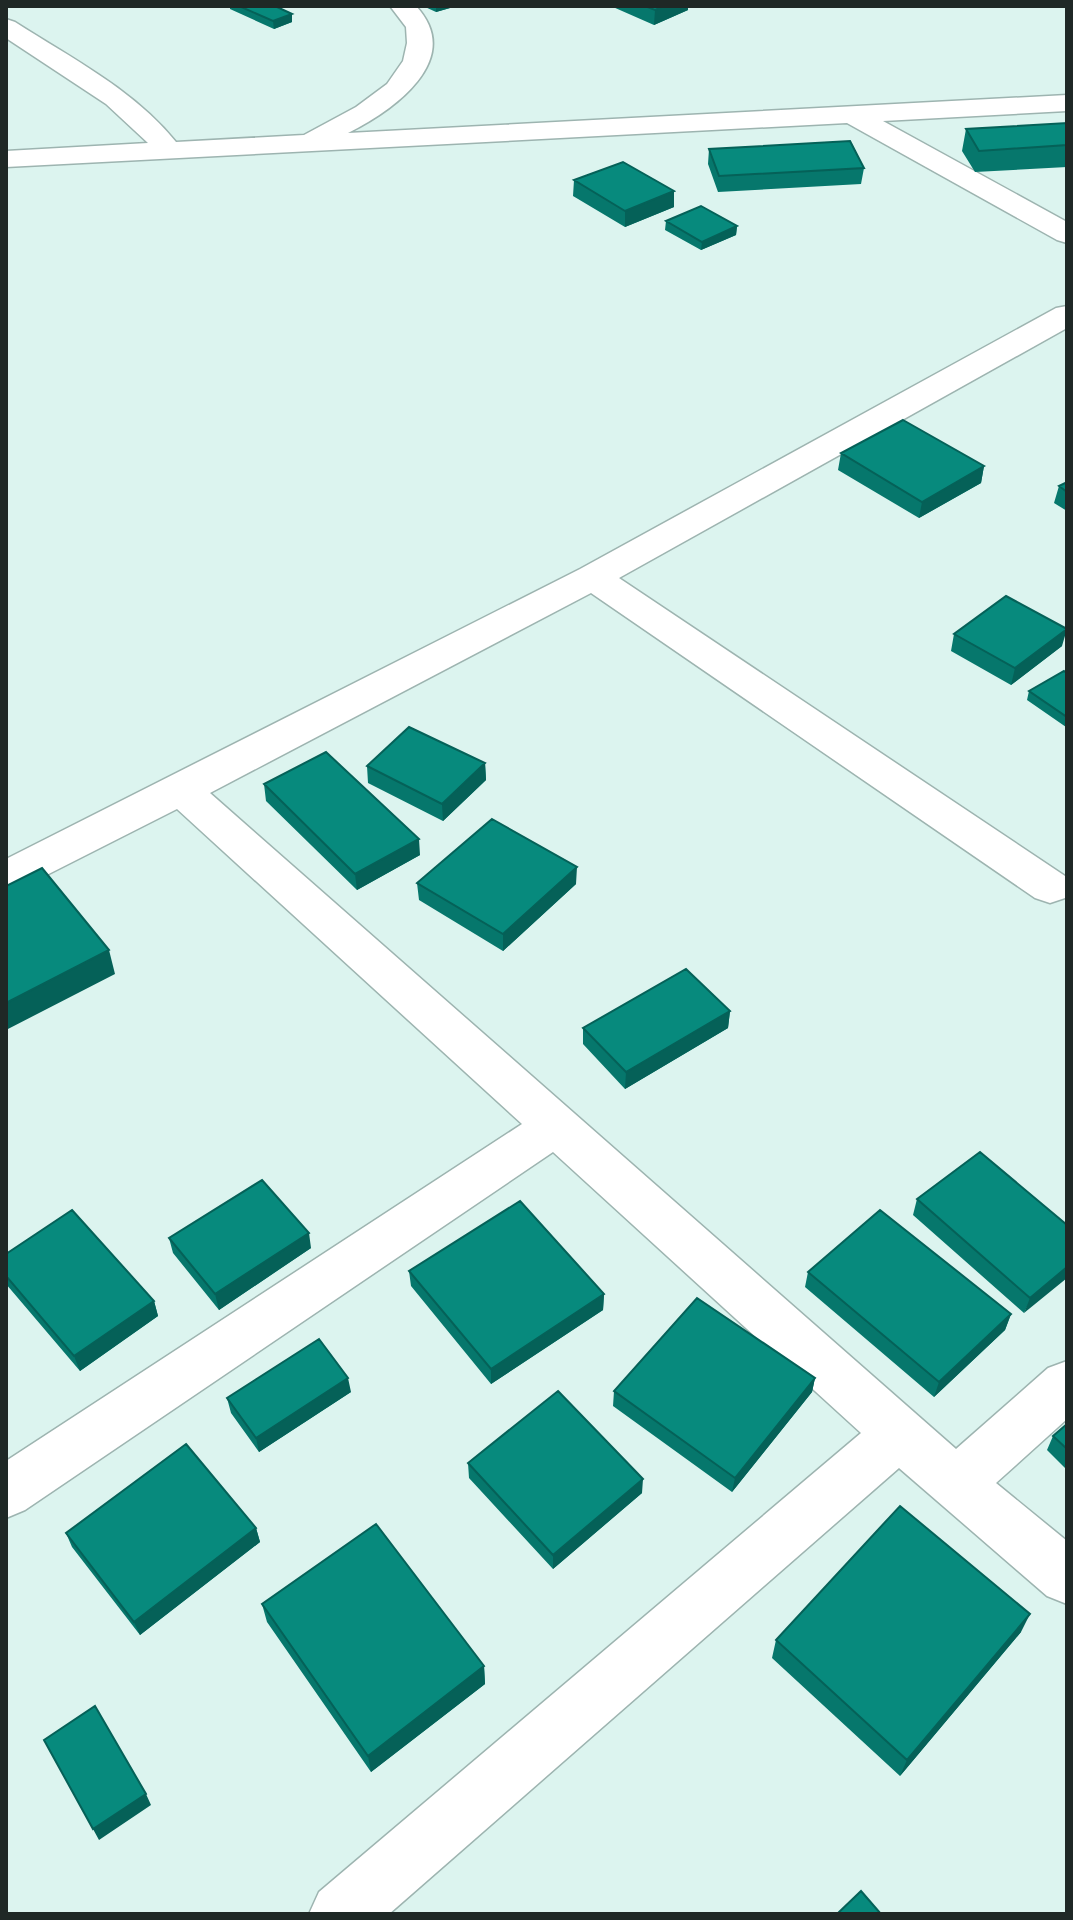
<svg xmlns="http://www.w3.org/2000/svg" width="1073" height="1920" viewBox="0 0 1073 1920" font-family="Quicksand,sans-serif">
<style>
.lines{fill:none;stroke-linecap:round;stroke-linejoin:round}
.minor-casing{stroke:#9db4b0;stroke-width:3}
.minor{fill:#fff;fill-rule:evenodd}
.wall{fill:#06776c}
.shaded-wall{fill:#056158}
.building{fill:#078a7d;stroke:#056158;stroke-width:2}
</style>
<rect width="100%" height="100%" fill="#dcf4ef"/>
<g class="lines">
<defs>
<path id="minor" d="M390 6H416C466 60 392 111 348 133L1067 95V111L883 121 1067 222V243L1057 240 847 123 6 167V151L148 143 106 104 6 38V19L15 22C71 58 133 89 176 142L304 135 356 107 387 84 403 61 407 43 406 27Z
M1067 306V328L619 578 1065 876V898L1050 903 1035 898 591 593 210 793 956 1449 1048 1368 1067 1361V1419L996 1483 1067 1541V1604L1047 1596 899 1468 389 1914H309L319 1892 861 1433 553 1152 25 1510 6 1518V1461L522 1124 177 809 21 888 6 892V859L580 569 1056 308Z"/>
</defs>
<!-- minor casing -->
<use href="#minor" class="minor-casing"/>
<!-- minor -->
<use href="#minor" class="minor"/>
</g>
<!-- wall -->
<path class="wall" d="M230 6H275L292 22 274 29 230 9Z
M423 6H457L436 12Z
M613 6H688V10L654 25 613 7Z
M1067 123V167L975 172 962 151 966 129Z
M709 149 864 168 861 184 718 192 708 164Z
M574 180 674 191V207L625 227 573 196Z
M666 221 737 226 736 235 701 250 665 230Z
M841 453 984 466 981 483 919 518 838 470Z
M1067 482V511L1054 503 1059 486Z
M954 634 1062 646 1011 685 951 651Z
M1067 673V727H1066L1027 700 1029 691Z
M485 763 486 780 443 821 368 783 367 766Z
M264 784 420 855 357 890 266 801Z
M417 883 576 884 503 951 419 900Z
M730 1011 728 1028 625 1089 583 1044V1028Z
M917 1199 1067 1225 1024 1313 913 1215Z
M169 1238 311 1248 219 1310 173 1253Z
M6 1254 154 1301 158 1316 80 1371 6 1284Z
M409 1271 604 1294 603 1310 491 1384 411 1286Z
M808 1272 1011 1314 1005 1330 934 1397 805 1287Z
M815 1378 812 1392 732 1492 613 1406 614 1391Z
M351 1392 259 1452 231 1413 227 1398Z
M1067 1424V1470L1047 1450 1053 1436Z
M468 1463 642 1493 553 1569 469 1478Z
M256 1528 260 1542 140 1635 72 1547 66 1533Z
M262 1604 484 1666 485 1684 371 1772 267 1622Z
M1021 1632 900 1776 772 1658 776 1640Z"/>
<!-- shaded-wall -->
<path class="shaded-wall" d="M436 6H457L436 12Z
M664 6H688V10L654 25 655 10Z
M292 14V22L274 29 273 21Z
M674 191V207L625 227V211Z
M737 226 736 235 701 250 702 242Z
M984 466 981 483 919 518 922 502Z
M1067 629 1062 646 1011 685 1015 668Z
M485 763 486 780 443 821 442 804Z
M419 839 420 855 357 890 355 874Z
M577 867 576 884 503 951V934Z
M109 950 115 974 6 1030V1003Z
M730 1011 728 1028 625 1089 626 1072Z
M309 1233 311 1248 219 1310 215 1294Z
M1067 1267V1278L1024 1313 1030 1298Z
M604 1294 603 1310 491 1384V1369Z
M154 1301 158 1316 80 1371 74 1356Z
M1011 1314 1005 1330 934 1397 939 1382Z
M348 1378 351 1392 259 1452 256 1438Z
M815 1378 812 1392 732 1492 735 1478Z
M643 1479 642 1493 553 1569V1555Z
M256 1528 260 1542 140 1635 134 1622Z
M1030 1614 1021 1632 900 1776 907 1760Z
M484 1666 485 1684 371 1772 368 1756Z
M146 1794 151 1805 99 1840 93 1829Z"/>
<!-- building -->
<path class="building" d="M239 6H275L292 14 273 21Z
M645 6H664L655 10Z
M1067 123V145L979 151 966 129Z
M850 141 864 168 719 176 709 149Z
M623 162 674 191 625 211 574 180Z
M701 206 737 226 702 242 666 221Z
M903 420 984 466 922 502 841 453Z
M1067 482V492L1059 486Z
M1006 596 1067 629 1015 668 954 634Z
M1064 671 1067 673V717L1029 691Z
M409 727 485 763 442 804 367 766Z
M326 752 419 839 355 874 264 784Z
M492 819 577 867 503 934 417 883Z
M42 868 109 950 6 1003V886Z
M686 969 730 1011 626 1072 583 1028Z
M980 1152 1067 1225V1267L1030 1298 917 1199Z
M262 1180 309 1233 215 1294 169 1238Z
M520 1201 604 1294 491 1369 409 1271Z
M72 1210 154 1301 74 1356 6 1276V1254Z
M880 1210 1011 1314 939 1382 808 1272Z
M697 1298 815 1378 735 1478 614 1391Z
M319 1339 348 1378 256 1438 227 1398Z
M558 1391 643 1479 553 1555 468 1463Z
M1067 1424V1449L1053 1436Z
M186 1444 256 1528 134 1622 66 1533Z
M900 1506 1030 1614 907 1760 776 1640Z
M376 1524 484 1666 368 1756 262 1604Z
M95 1706 146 1794 93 1829 44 1740Z
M861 1891 881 1914H837Z"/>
<!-- border -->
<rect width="1073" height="1920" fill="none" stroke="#1f2826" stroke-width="16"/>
</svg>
